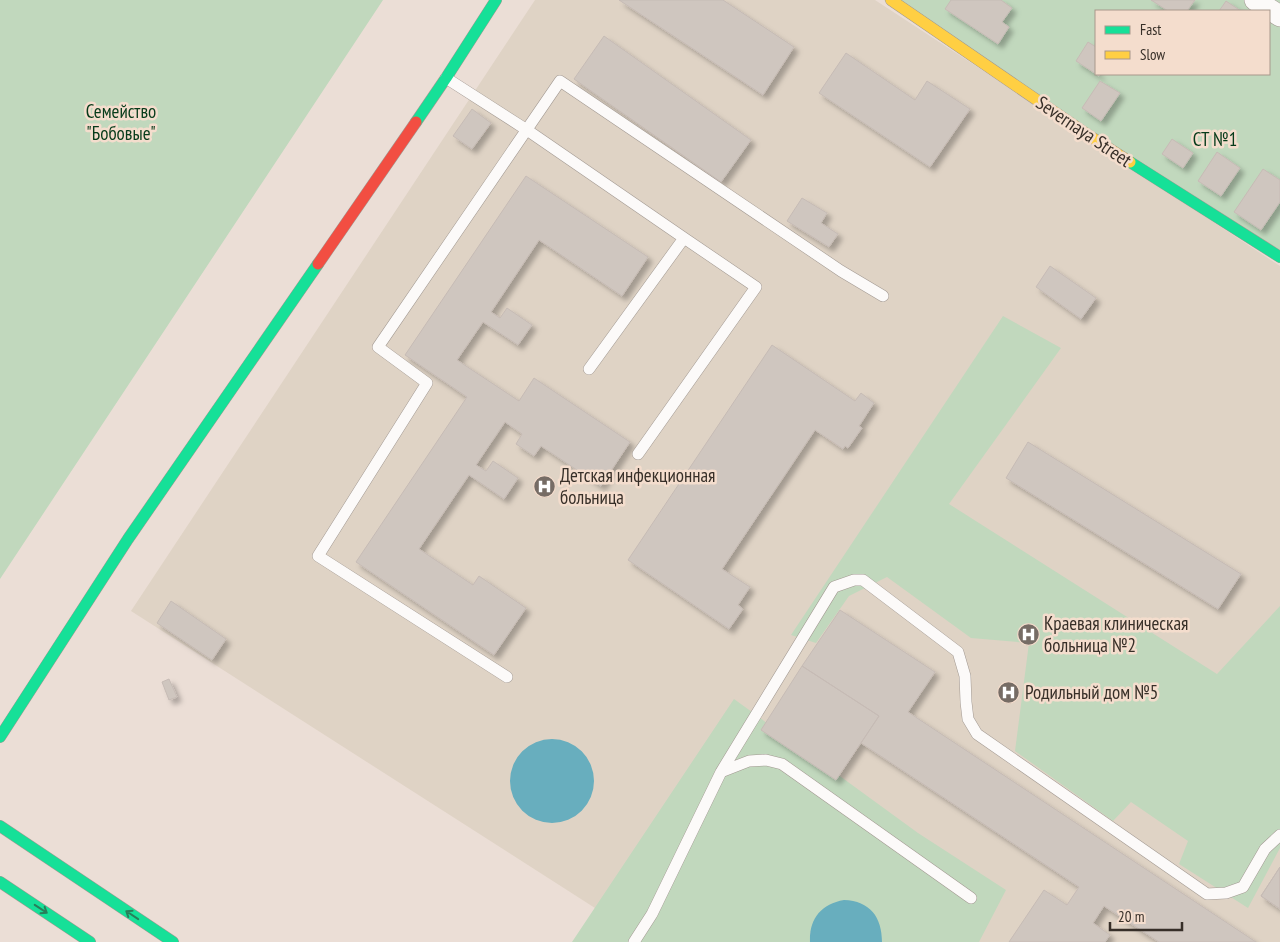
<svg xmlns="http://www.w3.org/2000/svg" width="1280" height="942" viewBox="0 0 1280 942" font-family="'PT Sans Narrow',sans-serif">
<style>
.medical{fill:#dfd3c5}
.green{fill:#c1d8bd;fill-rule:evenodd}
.water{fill:#68aebe}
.building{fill:#cfc6bf;stroke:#c6bbb5;filter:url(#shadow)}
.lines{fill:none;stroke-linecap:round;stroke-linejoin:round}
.lane-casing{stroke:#a29992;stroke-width:12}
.street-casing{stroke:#a29992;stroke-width:22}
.fast-casing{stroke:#a29992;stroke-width:12}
.slow-casing{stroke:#a29992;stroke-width:12}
.jam-casing{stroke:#a29992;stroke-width:12}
.lane{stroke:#fcfaf9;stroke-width:11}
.street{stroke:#fcfaf9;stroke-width:21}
.fast{stroke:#16e098;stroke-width:11}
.slow{stroke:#ffcf43;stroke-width:11}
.jam{stroke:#f24e42;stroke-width:11}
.oneway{stroke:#287f5a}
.labels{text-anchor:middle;stroke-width:5;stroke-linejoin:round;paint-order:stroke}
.park-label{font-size:19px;fill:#063b1a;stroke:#f4ddcd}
.street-label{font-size:19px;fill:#372f28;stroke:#f4ddcd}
.poi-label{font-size:19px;fill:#372f28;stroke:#f4ddcd;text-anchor:start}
</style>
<defs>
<filter id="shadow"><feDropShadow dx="4.5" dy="4.5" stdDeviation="2.5" flood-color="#0004"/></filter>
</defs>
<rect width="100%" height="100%" fill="#ebded6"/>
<!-- medical -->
<path class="medical" d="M535 0H875L1051 115 1280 266V942H574L595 908 131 611Z"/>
<!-- green -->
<path class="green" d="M0 0H383L0 579Z
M884 0H1280V260ZM1096 11H1269V74H1096Z
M1003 316 1061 348 949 504 1217 674 1280 606V848L1248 908 1179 864 1188 841 1131 802 1113 821 1015 751 1029 643 971 638 887 577 849 596 816 643 791 635Z
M734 699 918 833 1006 890 979 942H882L810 932V942H572Z"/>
<!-- water -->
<path class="water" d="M510 781a42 42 0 1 1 84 0a42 42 0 1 1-84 0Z
M844 900C870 901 882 917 882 942H810C809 919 821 904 844 900Z"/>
<!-- building -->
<path class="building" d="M619 0H723L794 47 763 95Z
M951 0H1001L1012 8 1002 22 1009 27 998 44 945 9Z
M1151 0H1195L1187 11H1168Z
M1226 1 1241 11H1219Z
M604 36 751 140 721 182 574 79Z
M1088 42 1096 47V74H1101L1099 76 1076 61Z
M846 53 915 100 927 81 970 109 930 167 819 93Z
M1100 81 1120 93 1101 121 1082 108Z
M472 109 491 123 472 149 453 136Z
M1172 139 1193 153 1183 168 1162 154Z
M1217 152 1240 168 1221 196 1198 181Z
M1263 169 1280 180V202L1261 230 1234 212Z
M526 176 648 257 622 296 539 240 491 312 500 318 507 308 532 325 518 345 483 322 457 360 519 401 534 378 630 442 601 486 541 446 534 456 516 444 522 434 505 422 476 465 486 471 493 461 518 478 504 499 469 475 419 549 473 585 479 576 526 608 494 655 356 562 467 397 405 355Z
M802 198 827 213 821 223 838 234 829 247 787 221Z
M1050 266 1096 298 1081 319 1036 287Z
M772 345 855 401 861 393 874 403 859 426 862 428 848 448 845 446 843 449 815 430 722 569 750 587 738 605 743 609 729 629 628 560Z
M1028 442 1241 574 1218 609 1006 478Z
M171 601 226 639 212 660 157 623Z
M840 610 935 672 908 712 1256 942H1159L1104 906 1093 923 1110 935 1105 942H1009L1044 890 1067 905 1079 887 861 743 879 716 802 666Z
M802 666 879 716 836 780 761 730Z
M169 679 177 697 169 700 162 682Z
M1280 867V909L1261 896Z
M1280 867V909L1261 896Z"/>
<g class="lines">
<defs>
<path id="lane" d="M446 78 527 130 684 238 589 369
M638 454 756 287 684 238
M507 677 318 556 427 383 378 347 560 81 841 271 883 296
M721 772 834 587 854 580H863L958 652 965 676 966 702 968 719 977 734 1207 894 1226 893 1243 887 1265 849 1280 835
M634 942 652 914 721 772 749 761 766 760 782 764 971 898"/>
<path id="street" d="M1255 0 1280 16"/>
<path id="fast" d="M416 122 446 78 496 0
M1130 162 1280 257
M0 737 128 539 318 264
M0 826 173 942
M0 882 90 942"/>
<path id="slow" d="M891 0 1085 133 1130 162"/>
<path id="jam" d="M318 264 416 122"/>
</defs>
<!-- lane casing -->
<use href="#lane" class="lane-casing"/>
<!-- street casing -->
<use href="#street" class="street-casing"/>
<!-- fast casing -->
<use href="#fast" class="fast-casing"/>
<!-- slow casing -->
<use href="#slow" class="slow-casing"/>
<!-- jam casing -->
<use href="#jam" class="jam-casing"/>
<!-- lane -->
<use href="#lane" class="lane"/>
<!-- street -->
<use href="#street" class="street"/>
<!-- fast -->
<use href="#fast" class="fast"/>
<!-- slow -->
<use href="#slow" class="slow"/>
<!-- jam -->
<use href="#jam" class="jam"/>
</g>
<!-- one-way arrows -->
<defs><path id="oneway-shaft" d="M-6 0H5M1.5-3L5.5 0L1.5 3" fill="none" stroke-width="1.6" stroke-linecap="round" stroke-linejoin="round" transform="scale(1.25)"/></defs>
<g class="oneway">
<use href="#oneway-shaft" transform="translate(41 909) rotate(33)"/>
<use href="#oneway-shaft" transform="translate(132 915) rotate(-146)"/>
</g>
<!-- icons -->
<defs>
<symbol id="hospital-disc" viewBox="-11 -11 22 22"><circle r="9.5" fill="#766c65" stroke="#f4ddcd"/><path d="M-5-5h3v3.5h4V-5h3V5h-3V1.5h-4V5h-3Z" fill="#fff"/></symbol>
</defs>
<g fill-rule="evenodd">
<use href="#hospital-disc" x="532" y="474" width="25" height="25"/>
<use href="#hospital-disc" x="1016" y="622" width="25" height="25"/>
<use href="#hospital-disc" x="996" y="680" width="25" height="25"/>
</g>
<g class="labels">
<!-- park labels -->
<g class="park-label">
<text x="121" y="118">Семейство<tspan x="121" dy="22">"Бобовые"</tspan></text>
<text x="1215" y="146">СТ №1</text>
</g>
<!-- street labels -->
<g class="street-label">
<text transform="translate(1084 131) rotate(34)" y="7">Severnaya Street</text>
</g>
<!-- poi labels -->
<g class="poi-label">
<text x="560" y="482">Детская инфекционная<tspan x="560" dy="22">больница</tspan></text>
<text x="1044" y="630">Краевая клиническая<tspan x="1044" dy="22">больница №2</tspan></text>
<text x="1025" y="699">Родильный дом №5</text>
</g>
</g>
<!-- legend -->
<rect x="1095" y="10" width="175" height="65" fill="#f4ddcd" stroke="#a8978b"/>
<rect x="1105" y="26" width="25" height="8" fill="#16e098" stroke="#a8978b"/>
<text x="1140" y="35" font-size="15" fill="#372f28">Fast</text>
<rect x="1105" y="51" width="25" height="8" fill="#ffcf43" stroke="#a8978b"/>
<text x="1140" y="60" font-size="15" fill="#372f28">Slow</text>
<!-- scale -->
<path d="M1110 922v8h72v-8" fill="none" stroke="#372f28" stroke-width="2.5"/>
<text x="1118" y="922" font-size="15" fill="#372f28" stroke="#f4ddcd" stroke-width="4" paint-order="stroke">20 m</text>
</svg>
